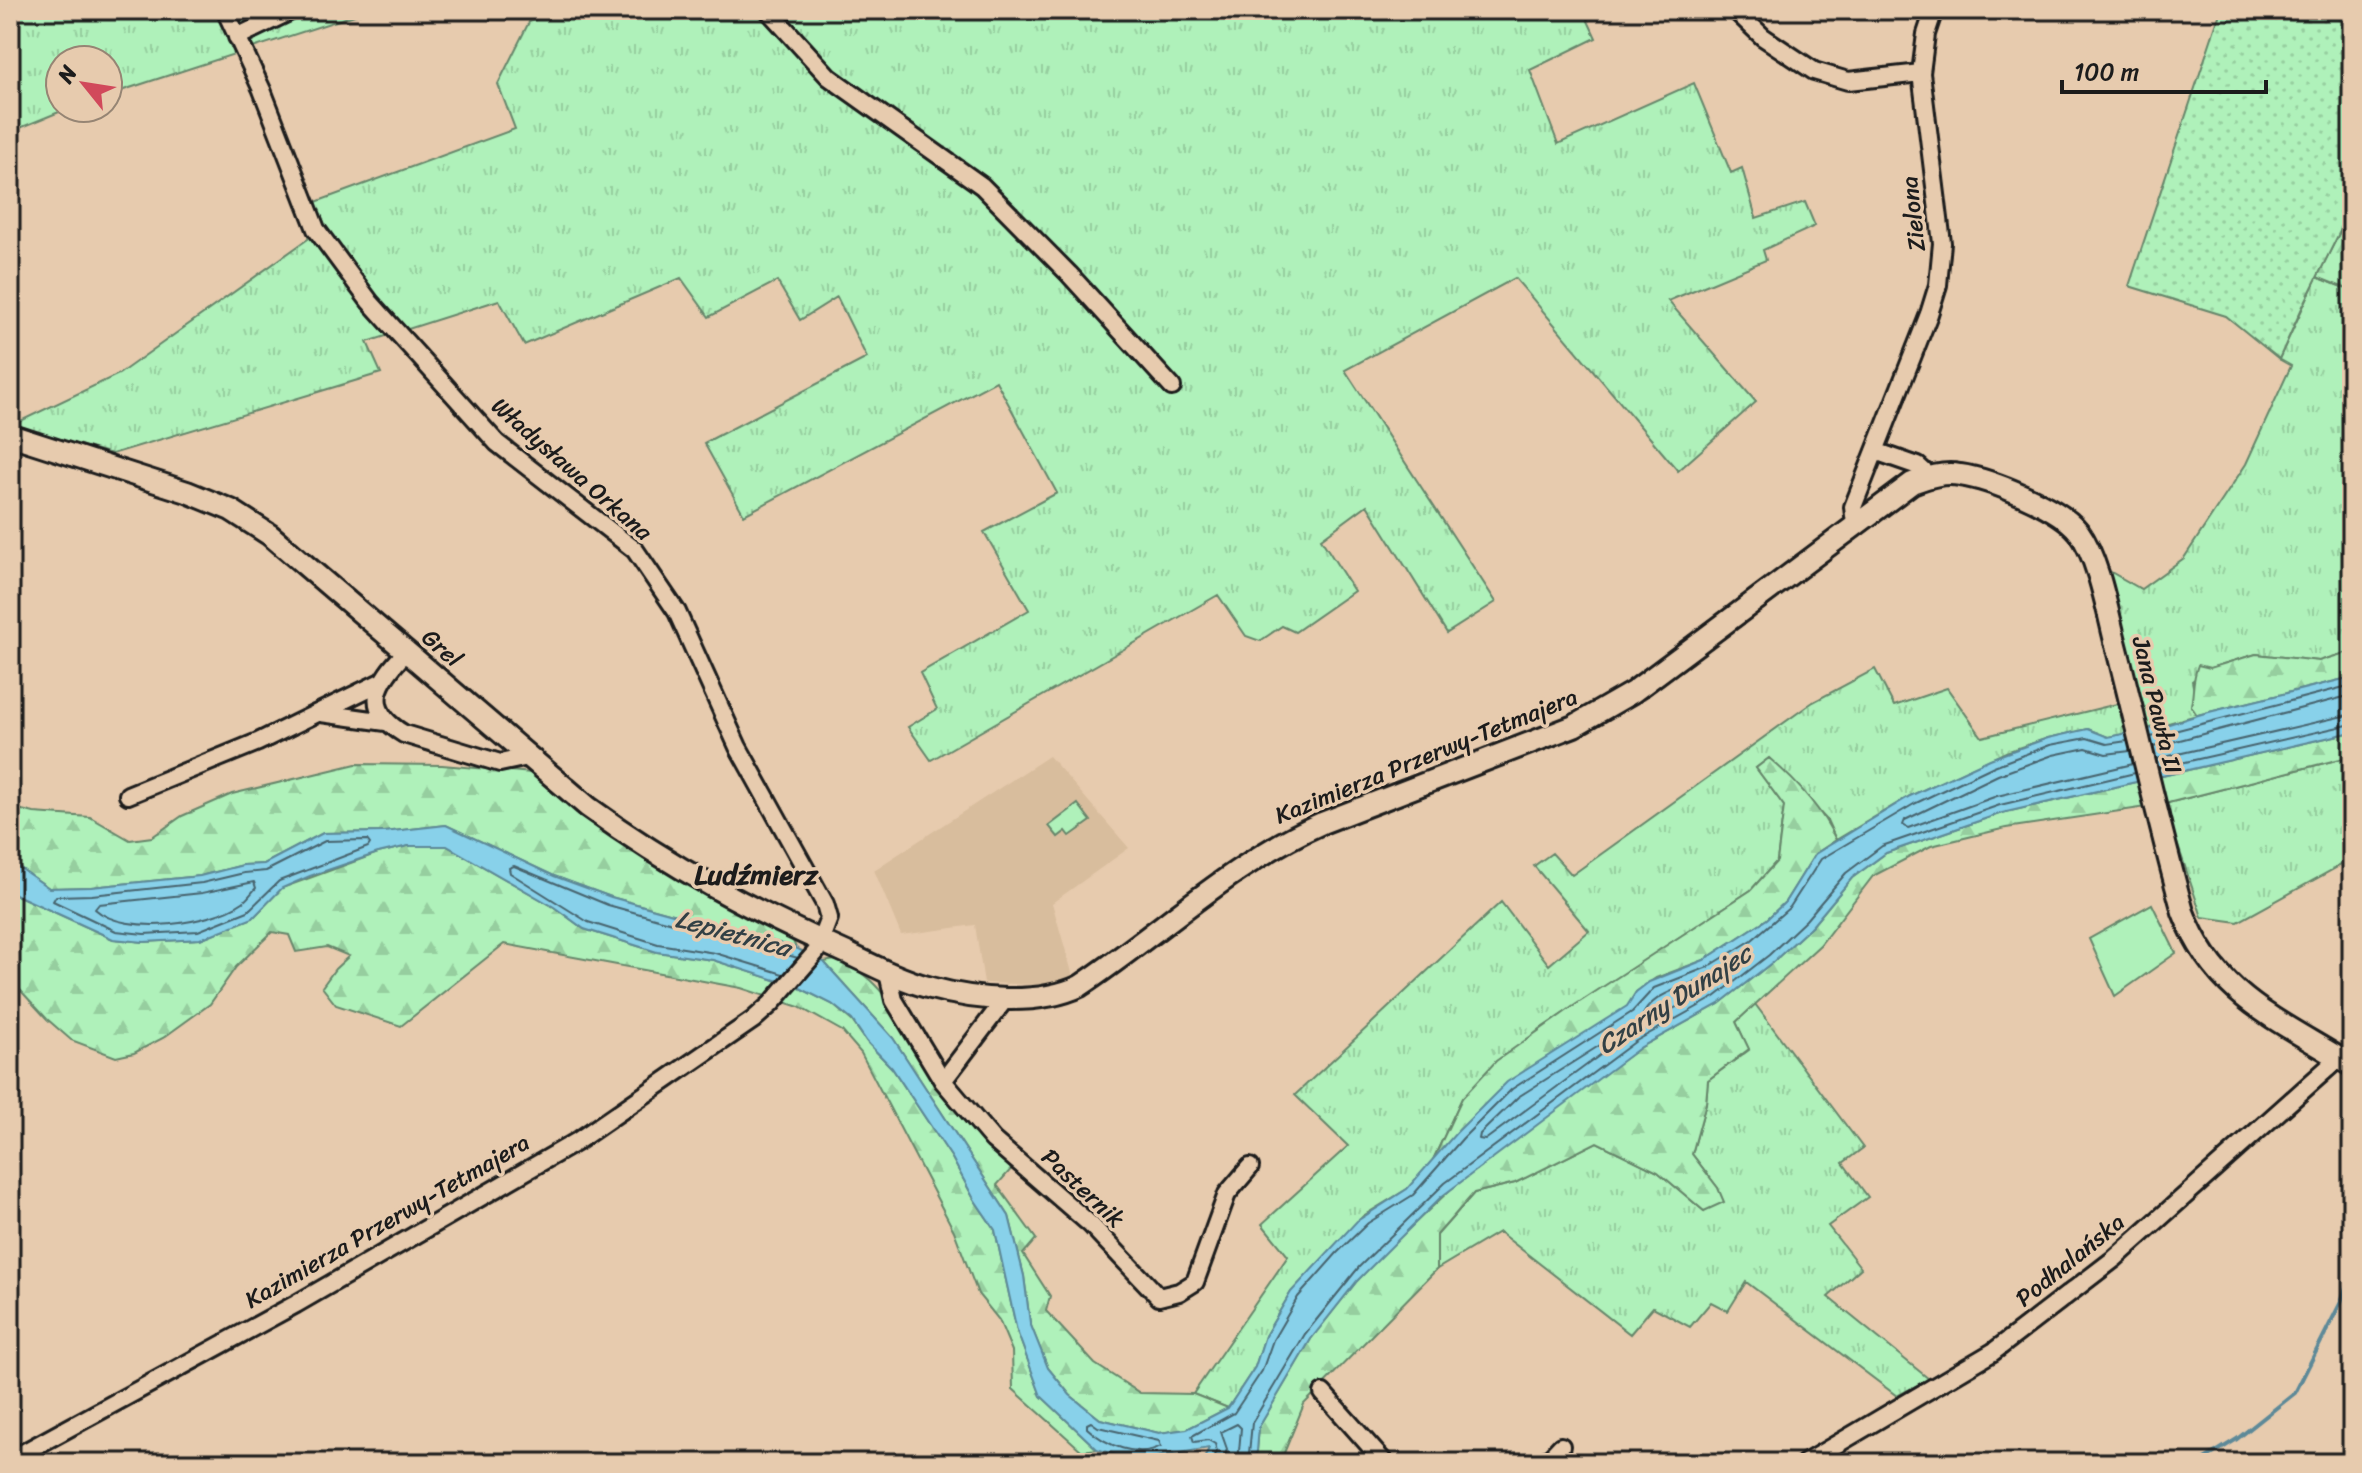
<svg xmlns="http://www.w3.org/2000/svg" width="2362" height="1473" viewBox="0 0 2362 1473" font-family="Sriracha,sans-serif">
<style>
.built{fill:#d8bd9d}
.grass{fill:url(#grass-tufts);stroke:#66866b;stroke-width:2}
.forest{fill:url(#forest-firs);stroke:#66866b;stroke-width:2}
.park{fill:#aff1ba;stroke:#66866b;stroke-width:2}
.garden{fill:url(#garden-dots);stroke:#66866b;stroke-width:2}
.water{fill:#88d1ea;stroke:#5d8998;stroke-width:2}
.lines{fill:none;stroke-linecap:round;stroke-linejoin:round}
.shore{stroke:#47646e;stroke-width:2}
.stream{stroke:#5d8998;stroke-width:4}
.minor-casing{stroke:#1c1c1c;stroke-width:22}
.tertiary-casing{stroke:#1c1c1c;stroke-width:26}
.minor{stroke:#e7cbae;stroke-width:16}
.tertiary{stroke:#e7cbae;stroke-width:20}
.labels{text-anchor:middle;stroke-width:7;stroke-linejoin:round;paint-order:stroke}
.street-label{font-size:24px;fill:#1c1c1c;stroke:#e7cbae}
.water-label{font-size:26px;font-style:italic;fill:#324045;stroke:#e7cbae}
.quarter-label{font-size:28px;font-weight:bold;fill:#1c1c1c;stroke:#e7cbae}
</style>
<defs>
<pattern id="grass-tufts" width="24" height="20" patternUnits="userSpaceOnUse" patternTransform="scale(2)"><rect width="24" height="20" fill="#aff1ba"/><path d="M3 7l-1-3M5 7V3M7 7l1-3M15 17l-1-3M17 17v-4M19 17l1-3" fill="none" stroke="#96ce9f"/></pattern>
<pattern id="forest-firs" width="22" height="20" patternUnits="userSpaceOnUse" patternTransform="scale(2)"><rect width="22" height="20" fill="#aff1ba"/><path d="M5 1l3.5 6h-7zM16 11l3.5 6h-7z" fill="#96ce9f"/></pattern>
<pattern id="garden-dots" width="8" height="8" patternUnits="userSpaceOnUse" patternTransform="scale(2)"><rect width="8" height="8" fill="#aff1ba"/><path d="M2 2h.1M6 6h.1" fill="none" stroke="#96ce9f" stroke-width="1.8" stroke-linecap="round"/></pattern>
</defs>
<rect width="100%" height="100%" fill="#e7cbae"/>
<filter id="ink" filterUnits="userSpaceOnUse"><feTurbulence type="fractalNoise" baseFrequency=".0125" numOctaves="2"/><feDisplacementMap in="SourceGraphic" scale="16" xChannelSelector="R" yChannelSelector="G"/><feConvolveMatrix kernelMatrix="1 2 1 2 8 2 1 2 1" color-interpolation-filters="sRGB"/></filter>
<g filter="url(#ink)">
<!-- built -->
<path class="built" d="M1049 756 1129 848 1052 903 1073 976 1061 983 1047 985 984 983 975 925 901 935 874 870Z"/>
<!-- grass -->
<path class="grass" d="M10 10H370L108 95V60H60V108H69L10 132Z
M559 10H1583L1596 38 1530 70 1558 144 1694 83 1731 173 1742 168 1756 218 1805 202 1815 226 1763 250 1766 260 1668 301 1756 402 1678 471 1515 278 1345 370 1496 602 1447 633 1367 505 1321 539 1354 591 1295 632 1282 626 1260 641 1246 636 1218 595 931 760 908 727 937 709 920 673 1029 610 984 532 1057 493 996 381 744 515 704 443 867 358 837 297 800 320 777 281 709 317 681 278 524 345 499 300 367 342 381 373 112 454 10 426 119 374 308 239 313 203 515 129 498 84 529 22Z
M2317 277 2352 291V651L2319 661 2256 654 2210 668 2192 681 2194 691 2191 706 2197 715 2147 729 2109 571 2141 589 2184 558 2246 464 2291 366 2279 359Z
M1875 669 1894 706 1947 688 1982 737 2121 703 2129 733 2108 737 2088 729 2048 738 2006 752 1910 796 1836 840 1827 820 1769 758 1756 768 1784 806 1777 861 1751 890 1540 1029 1462 1098 1432 1162 1407 1189 1363 1216 1291 1292 1265 1336 1255 1367 1228 1408 1193 1394 1288 1256 1262 1224 1348 1146 1295 1095 1501 902 1549 965 1589 931 1534 866 1552 853 1572 875 1813 702Z
M2352 756V859L2238 922 2202 917 2164 804Z
M1755 1004 1863 1148 1843 1163 1868 1197 1828 1226 1861 1268 1828 1297 1929 1379 1897 1396 1746 1282 1728 1311 1711 1302 1690 1327 1653 1307 1630 1334 1499 1232 1437 1269V1235L1474 1193 1515 1183 1597 1142 1658 1172 1704 1211 1718 1188 1692 1154 1706 1103 1708 1080 1749 1050 1736 1022Z"/>
<!-- forest -->
<path class="forest" d="M2352 208V291L2317 277Z
M2352 651V677L2197 715 2191 706C2194 691 2192 680 2198 665L2210 668 2256 654 2319 661Z
M2352 732V756L2164 804 2158 777Z
M1769 758C1796 781 1821 807 1836 840L1815 854 1785 902 1767 919 1704 960 1656 978 1636 992 1628 1006 1432 1162 1462 1098 1496 1061 1575 1005 1751 890 1777 861 1784 806 1756 768Z
M356 764 442 765 532 773 628 846 712 898 784 934 793 941 796 948 611 897 554 876 446 825 384 832 323 833 264 864 243 865 200 876 91 887 49 888 10 861V807L34 813 90 817 130 840 152 837 182 816 232 794Z
M2140 781 2147 807 2006 828 1931 846 1873 876 1820 945 1736 1022 1749 1049 1708 1080 1706 1103 1692 1154 1718 1188 1724 1202 1704 1211 1658 1172 1597 1142 1515 1183 1474 1193 1437 1235V1269L1304 1404 1280 1463H1256L1259 1427 1311 1339 1357 1281 1382 1254 1450 1190 1557 1108 1641 1047 1719 1004 1774 961 1812 926 1852 878 1886 853 2002 813Z
M408 846H447L554 907 584 929 657 952 713 960 800 988 832 1004 852 1021 867 1042 892 1068 952 1158 974 1199 995 1230 1017 1331 1041 1396 1097 1449 1082 1451 1013 1389 1012 1351 999 1320 978 1294 954 1231 861 1053 842 1031 799 1007 741 988 504 944 401 1026 336 1005 322 987 335 969 349 956 327 947 296 952 289 935 272 932 236 967 210 1004 163 1038 134 1053 116 1057 71 1040 47 1019 10 979V892L113 939 144 942 200 939 253 918 282 888 378 853Z
M835 960C887 976 901 1028 929 1068 953 1103 986 1134 1014 1166L997 1185 1036 1239 1023 1254 1050 1296 1046 1311 1095 1364 1140 1393 1193 1394 1228 1408 1187 1429 1159 1433 1100 1419 1070 1395 1048 1368 1030 1323 1024 1276 1009 1216 893 1038 824 962Z"/>
<!-- park -->
<path class="park" d="M1078 804 1091 821 1070 836 1066 831 1058 837 1049 826Z
M2152 904 2176 953 2115 996 2089 939Z"/>
<!-- garden -->
<path class="garden" d="M2221 10H2352V207L2302 308 2279 359 2226 316 2129 286Z"/>
<!-- water -->
<path class="water" d="M2352 677V732L2002 813 1886 853 1852 878 1812 926 1774 961 1719 1004 1641 1047 1441 1197 1357 1281 1311 1339 1259 1427 1256 1463H1202L1209 1448 1150 1458 1122 1457 1097 1449 1041 1396 1017 1331 995 1230 974 1199 952 1158 892 1068 867 1042 852 1020 832 1004 800 988 713 960 657 952 584 929 554 907 447 846H408L378 853 310 876 282 888 253 918 200 939 144 942 113 939 10 892V861L49 888 91 887 200 876 243 865 264 864 323 833 384 832 446 825 554 876 611 897 796 948 824 962 893 1038 1009 1216 1024 1276 1030 1323 1048 1368 1070 1395 1100 1419 1159 1433 1187 1429 1228 1408 1255 1367 1265 1336 1291 1292 1357 1221 1407 1189 1456 1133 1507 1082 1627 1006 1636 992 1649 982 1704 960 1767 919 1785 902 1815 854 1910 796 1990 759 2048 738 2088 729 2108 737 2159 727 2205 713Z"/>
<g class="lines">
<!-- shore -->
<path class="shore" d="M2151 737 2352 685
M2153 747 2352 695
M2130 751 2106 754 2086 748 2053 755 1998 775 1905 820 1903 825 1908 828 1997 796 2133 764
M2156 759 2352 714
M2159 768 2352 724
M367 840 370 844 368 847 279 881 248 911 198 931 144 934 116 931 53 901 56 896 92 895 202 883 244 873 266 871 325 841Z
M254 882 256 888C252 892 248 898 243 902 212 924 126 937 95 909L99 904 202 893Z
M783 974 715 953 658 944 588 922 510 873 509 868 514 866 608 905 798 958
M1714 975 1719 981 1709 989 1646 1024 1641 1022C1646 993 1689 986 1714 975Z
M1605 1042 1608 1045 1607 1050 1485 1140 1479 1139 1480 1134 1518 1097Z
M1091 1422 1098 1427 1159 1441 1161 1446C1138 1459 1105 1445 1087 1428V1424Z
M1211 1463 1217 1451 1215 1444 1208 1440 1194 1442 1192 1436 1234 1413 1262 1371 1273 1340 1298 1297 1337 1253 1368 1223 1413 1195 1463 1138 1512 1089 1632 1012 1654 988 1708 967 1752 940 1790 907 1821 859 1914 804 1994 766 2050 745 2087 738 2107 744 2127 741
M1223 1463 1227 1449 1221 1432 1237 1424 1241 1428 1238 1463
M1248 1463 1252 1423 1305 1334 1359 1267 1445 1183 1636 1041 1715 997 1769 955 1806 920 1846 873 1882 846 2000 805 2135 773"/>
<!-- stream -->
<path class="stream" d="M2198 1463 2237 1439 2295 1393 2341 1302 2352 1269"/>
<defs>
<path id="minor" d="M768 10 829 77 982 186 1069 274 1172 387
M1735 10 1763 37 1814 71 1848 81 1921 73
M237 37 293 10
M1875 451 1918 466 1929 476
M1855 524 1853 507 1929 314 1938 285 1942 243 1921 73 1926 34 1934 10
M406 652C378 681 360 708 404 734L500 763 528 757
M321 713 386 722
M128 795 258 742 381 682
M888 973 894 1000 943 1081 993 1140 1091 1225 1159 1297 1179 1292 1195 1282 1227 1194 1250 1167
M943 1081 1006 998
M1323 1393 1385 1463
M10 1460 296 1304 576 1142 753 1020 771 1004 816 952 829 918 825 904 738 747 677 612 635 550 497 443 370 302 316 229 262 90 225 10
M1545 1463 1561 1446
M1805 1463 1993 1352 2114 1259 2339 1058"/>
<path id="tertiary" d="M10 435 187 492 231 510 270 535 588 807C672 868 753 911 847 953 874 966 901 980 931 988 975 1000 1038 1006 1080 986 1161 932 1233 862 1322 823L1574 726 1633 692 1912 483C1928 477 1943 472 1960 475 1990 479 2060 507 2079 532 2098 558 2107 609 2115 641 2138 731 2158 822 2183 912 2216 998 2280 1020 2352 1066"/>
</defs>
<!-- minor casing -->
<use href="#minor" class="minor-casing"/>
<!-- tertiary casing -->
<use href="#tertiary" class="tertiary-casing"/>
<!-- minor -->
<use href="#minor" class="minor"/>
<!-- tertiary -->
<use href="#tertiary" class="tertiary"/>
</g>
</g>
<g class="labels">
<!-- street labels -->
<g class="street-label">
<text transform="translate(1913 214) rotate(-96)" y="8">Zielona</text>
<text transform="translate(572 469) rotate(41)" y="8">Władysława Orkana</text>
<text transform="translate(442 648) rotate(41)" y="8">Grel</text>
<text transform="translate(2157 705) rotate(76)" y="8">Jana Pawła II</text>
<text transform="translate(1426 756) rotate(-22)" y="8">Kazimierza Przerwy-Tetmajera</text>
<text transform="translate(1083 1188) rotate(43)" y="8">Pasternik</text>
<text transform="translate(387 1221) rotate(-30)" y="8">Kazimierza Przerwy-Tetmajera</text>
<text transform="translate(2070 1260) rotate(-39)" y="8">Podhalańska</text>
</g>
<!-- water labels -->
<g class="water-label">
<text transform="translate(733 933) rotate(15)" y="9">Lepietnica</text>
<text transform="translate(1674 999) rotate(-33)" y="9">Czarny Dunajec</text>
</g>
<!-- quarter labels -->
<g class="quarter-label">
<text x="756" y="884">Ludźmierz</text>
</g>
</g>
<!-- margin -->
<rect width="2362" height="1473" fill="none" stroke="#e7cbae" stroke-width="40"/>
<rect x="20" y="20" width="2322" height="1433" fill="none" stroke="#1c1c1c" stroke-width="3" filter="url(#ink)"/>
<!-- north arrow -->
<g transform="translate(84 84) rotate(300)"><circle r="38" fill="#e7cbae" stroke="#968574" stroke-width="2"/>
<path d="M0-6L14 30L0 20L-14 30Z" fill="#d1495b"/>
<text y="-12" font-size="22" font-weight="bold" text-anchor="middle" fill="#1c1c1c">N</text>
</g>
<!-- scale -->
<path d="M2062 80v12h204v-12" fill="none" stroke="#1c1c1c" stroke-width="4"/>
<text x="2074" y="80" font-size="24" fill="#1c1c1c" stroke="#e7cbae" stroke-width="6" paint-order="stroke">100 m</text>
</svg>
